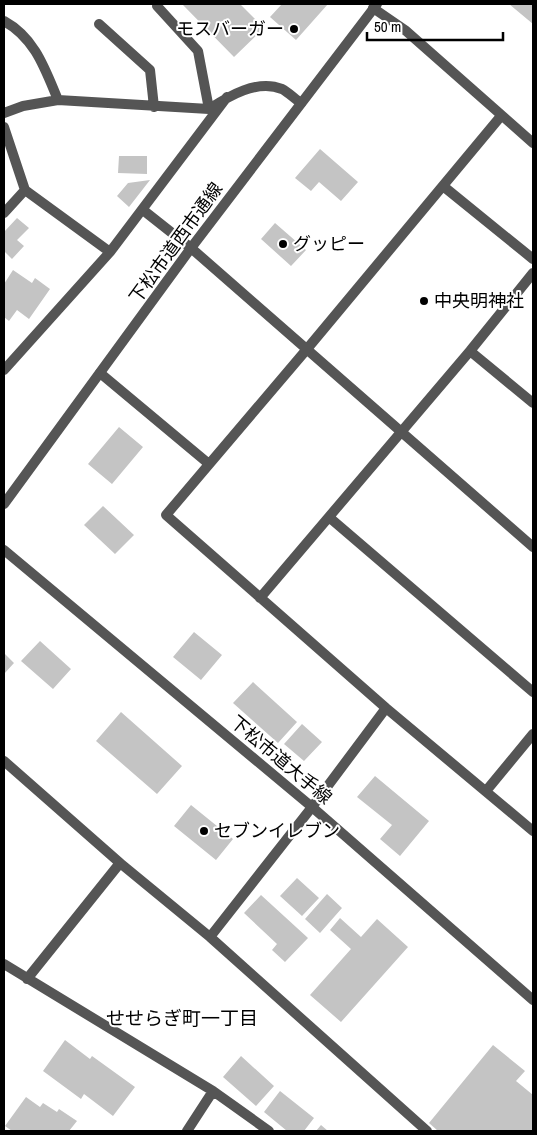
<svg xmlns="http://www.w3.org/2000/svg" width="537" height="1135" viewBox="0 0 537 1135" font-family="'Archivo Narrow','Noto Sans JP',sans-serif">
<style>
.building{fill:#c4c4c4}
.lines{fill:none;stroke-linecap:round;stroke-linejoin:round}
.minor{stroke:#555;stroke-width:10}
.tertiary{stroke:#555;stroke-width:10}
.poi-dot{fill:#000;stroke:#fff;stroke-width:2}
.labels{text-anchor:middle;stroke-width:4;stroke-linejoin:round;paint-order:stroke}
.poi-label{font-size:18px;fill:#000;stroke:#fff;text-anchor:start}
.street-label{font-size:18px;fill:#000;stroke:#fff}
.neighbourhood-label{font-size:19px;fill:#000;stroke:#fff}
</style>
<rect width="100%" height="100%" fill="#fff"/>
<!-- building -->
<path class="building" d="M184 4H240L264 28 234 57 183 5Z
M282 4H328L296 40 270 17Z
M509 4H533V24Z
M320 149 358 182 341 201 319 182 311 191 295 178Z
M119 156H147V174L118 173Z
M150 180 129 207 117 196 128 183Z
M17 218 29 228 17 240 24 246 12 259 4 251V232Z
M275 223 306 250 291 266 261 239Z
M13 270 32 283 35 278 50 289 29 319 17 310 9 321 4 317V284Z
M119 427 143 447 112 484 88 464Z
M103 506 134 535 115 554 84 525Z
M194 632 222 655 201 680 173 657Z
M40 641 71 669 53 689 21 661Z
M4 653 14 663 4 674Z
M253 682 297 722 278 743 233 703Z
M121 712 182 766 157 794 96 741Z
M302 724 322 742 304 761 284 744Z
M375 776 429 821 400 856 380 839 392 825 357 797Z
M191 805 233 839 216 860 174 826Z
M297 878 319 898 302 916 280 896Z
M327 894 342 908 320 933 305 919Z
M261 895 308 938 285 962 272 950 277 944 244 913Z
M340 918 361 937 377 919 408 947 341 1022 310 995 351 949 330 930Z
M65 1040 90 1059 92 1056 135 1087 113 1116 84 1094 81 1099 43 1071Z
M493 1045 525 1071 516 1081 533 1095V1131H438L429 1123Z
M241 1056 274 1086 256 1106 223 1077Z
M280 1091 314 1118 304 1131H287L264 1112Z
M26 1097 40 1107 43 1103 57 1112 59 1109 77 1121 69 1131H12L5 1126Z
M321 1125 328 1131H316Z"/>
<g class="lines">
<!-- minor -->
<path class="minor" d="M157 6 198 51 209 109
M373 8 405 30 533 143
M4 21C35 38 45 69 58 100
M99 24 150 70 154 107
M4 113 23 106 58 100 209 109C229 96 257 79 282 89 288 92 295 99 301 103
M501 116 307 349 166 515 386 708 533 831
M4 127 25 190 110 252
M443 186 533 259
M143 210 191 248 533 547
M4 213 25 190
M470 351 533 403
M4 370 110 252 227 97
M100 373 209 464
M330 518 533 692
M260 598 470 351 533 273
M4 761 120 863 210 937 427 1131
M486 791 533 734
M210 937 312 807 386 708
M4 964 213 1091 269 1131
M27 979 120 863
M187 1131 213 1091"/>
<!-- tertiary -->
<path class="tertiary" d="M4 504 191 248 377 4
M4 550 312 807 533 1000"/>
</g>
<!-- markers -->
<g class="poi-dot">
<circle cx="294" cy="29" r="5"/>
<circle cx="283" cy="244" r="5"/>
<circle cx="424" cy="301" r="5"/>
<circle cx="204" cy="831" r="5"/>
</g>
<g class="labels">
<!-- poi labels -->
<g class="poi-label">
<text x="284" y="35" text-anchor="end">モスバーガー</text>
<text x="293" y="250">グッピー</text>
<text x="434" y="307">中央明神社</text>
<text x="214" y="837">セブンイレブン</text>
</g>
<!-- street labels -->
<g class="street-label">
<text transform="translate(176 243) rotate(-54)" y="6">下松市道西市通線</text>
<text transform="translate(281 760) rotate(40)" y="6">下松市道大手線</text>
</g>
<!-- neighbourhood labels -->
<g class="neighbourhood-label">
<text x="182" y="1025">せせらぎ町一丁目</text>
</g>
</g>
<!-- border -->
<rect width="537" height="1135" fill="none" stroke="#000000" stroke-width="10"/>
<!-- scale -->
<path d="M367 32v8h136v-8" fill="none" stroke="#000000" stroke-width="2.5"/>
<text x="374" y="32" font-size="15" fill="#000000" stroke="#ffffff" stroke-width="4" paint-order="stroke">50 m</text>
</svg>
